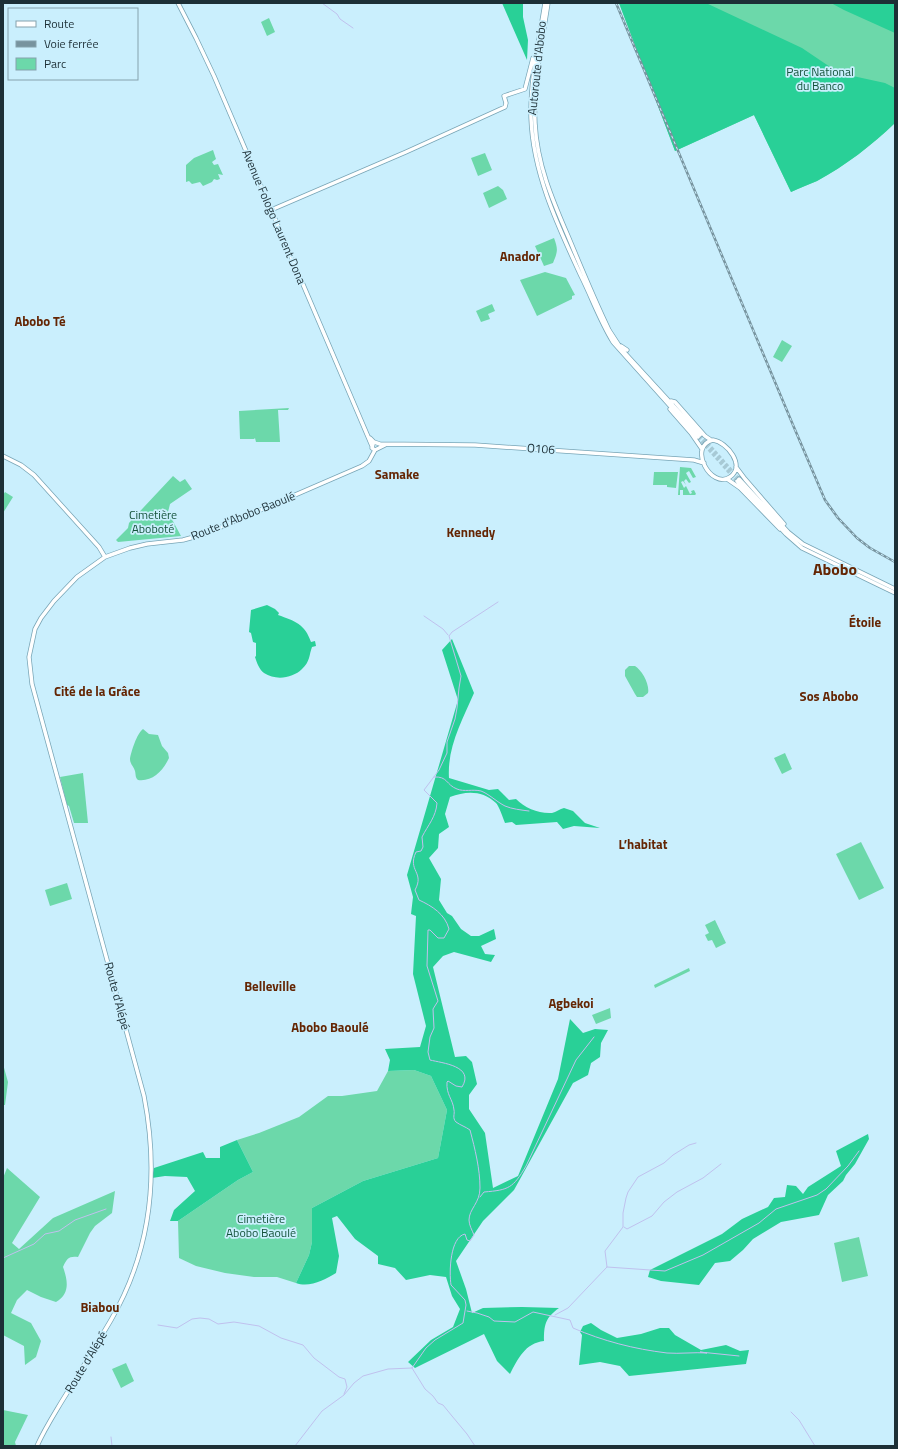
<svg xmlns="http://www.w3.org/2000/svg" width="898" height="1449" viewBox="0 0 898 1449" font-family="'Titillium Web',sans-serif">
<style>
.green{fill:#6cd8aa}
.forest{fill:#29d097}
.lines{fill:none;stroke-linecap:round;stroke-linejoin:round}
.stream{stroke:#c0c1ee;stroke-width:1}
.major-tunnel{stroke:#a7c9d5;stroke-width:3.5;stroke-dasharray:3.5 2;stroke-linecap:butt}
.major-casing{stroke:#78a5b6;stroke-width:5}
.major{stroke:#fff;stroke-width:3.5}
.rail-casing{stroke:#77939e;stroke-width:2.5}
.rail{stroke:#caeffd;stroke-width:1;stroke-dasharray:3;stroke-linecap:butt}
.labels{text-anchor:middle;stroke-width:3.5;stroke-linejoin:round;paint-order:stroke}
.street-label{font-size:12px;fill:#1d2f36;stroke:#caeffd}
.park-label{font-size:12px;fill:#15533b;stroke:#caeffd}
.neighbourhood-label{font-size:13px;font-weight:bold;fill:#642503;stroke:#caeffd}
.district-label{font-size:16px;font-weight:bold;fill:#642503;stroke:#caeffd}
</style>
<rect width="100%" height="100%" fill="#caeffd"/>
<!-- green -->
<path class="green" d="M619 3H895V123C872 145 845 166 817 181 808 185 799 188 791 192L754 115 675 151Z
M269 18 275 32 267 36 261 22Z
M213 150 216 159 212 162 214 165 218 164 223 175 218 174 220 179 217 180 214 179 212 182 203 186 200 182 192 184 189 181 186 182V165L194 158Z
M485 153 492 170 478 176 471 158Z
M498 186 503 190 507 199 489 208 483 193Z
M554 238C558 249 558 251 553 263L544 266 535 246Z
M545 272 566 278 575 295 572 296V299L537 316 520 280Z
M492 304 495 311 488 314 490 319 481 322 476 311Z
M782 340 792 346 782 362 773 357Z
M289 408 288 410H278L280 442H256L255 438 254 439H240L239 411Z
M680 467 691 468 696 477 693 478 689 471 686 473 691 482 689 483 686 479 684 481 686 485 683 481 681 482 684 488 686 486 690 494 692 493 691 491 694 490 696 494 695 495H683V490H680V495H678Z
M654 472H678L676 488 667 487V485H653Z
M173 476 180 482 185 479 192 489 170 504 168 512 181 536 118 542 116 540 128 528 129 523Z
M5 492 13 497 3 513V495Z
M629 666H635C642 670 650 685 648 693L643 697H637L635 694 625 676V670Z
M143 729 149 734 158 735 162 746 168 753 169 758C163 771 152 782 138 780 135 777 136 775 135 771 134 767 130 764 130 759 131 752 137 733 143 729Z
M785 753 792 769 782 774 774 758Z
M83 773 88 823H74L69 806 67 805 60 777Z
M861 842 884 888 859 900 836 854Z
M67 883 72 899 50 906 45 890Z
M715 920 726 943 716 948 712 940 708 941 705 935 709 933 705 925Z
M689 968 690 971 655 988 654 985Z
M610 1008 611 1018 596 1024 592 1015Z
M3 1064 8 1082 5 1105H3Z
M414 1070 431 1076 447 1110 438 1158 363 1181 312 1208V1242L309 1255 296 1283 277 1277H254L225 1273 196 1266 179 1258 178 1221 238 1180 253 1172 237 1140 259 1133 299 1117 328 1096H342L377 1091 388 1071Z
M7 1168 40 1197 12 1243 19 1249 53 1218 115 1191 112 1213 95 1226 90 1233 78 1257C69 1256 67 1258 63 1267 68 1281 70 1294 56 1302L41 1297 27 1290 17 1300 11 1313 31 1323 41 1341 36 1357 25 1365 24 1346 3 1335V1178Z
M859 1237 868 1276 842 1282 834 1243Z
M126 1363 134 1381 121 1388 112 1369Z
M3 1410 28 1415 15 1442 16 1446H3Z"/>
<!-- forest -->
<path class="forest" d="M502 3H523V17L528 40 527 60Z
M619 3H706L802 48 839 73 885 83 895 88V123C872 145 845 166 817 181 808 185 799 188 791 192L754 115 675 151Z
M831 3H895V33L844 10Z
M267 605 275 609 279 613 278 615C295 621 305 624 311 642L315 641 316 646 312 647C309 655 310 662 302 669 293 678 276 681 264 673 259 669 257 663 255 657L256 656V643L253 642 251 633 249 632 251 610Z
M452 639 474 693C462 721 447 747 449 778L489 790 498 789 509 800 516 799C525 808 539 814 552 813 556 812 560 809 564 808L573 811 585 823 600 828 574 826 563 829 557 822 516 825 512 822 505 823C503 818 499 806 496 803 482 790 466 791 450 797L445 814 449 827 439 834 438 848 429 858 441 879 439 900 447 913 452 916 461 929 471 936H479L494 929 496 939 481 946 485 954 495 955 491 962 454 952 443 956 433 967 455 1057 466 1056 472 1062 477 1084 469 1095V1109L485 1133 493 1188 518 1176 558 1079 570 1019 583 1033 595 1029 608 1030 601 1043 600 1057 591 1063 588 1075 573 1083 514 1190 483 1221 456 1261 466 1289 472 1313 483 1308 522 1307 559 1308C545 1318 544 1325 544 1341 525 1343 518 1359 510 1374L497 1361 484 1334 415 1368 408 1362 431 1340 453 1327 460 1309 452 1296 446 1277 430 1275 406 1280 395 1268 378 1264V1256L355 1239 337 1216 332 1218 339 1256 336 1273C325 1280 309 1288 296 1283L309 1255 312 1242V1208L363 1181 438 1158 447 1110 431 1076 414 1070 388 1071 390 1060 385 1049 420 1047 426 1026 413 974 416 916 411 914 413 897 407 875 458 700 442 650Z
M868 1134 869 1139 855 1164 846 1175 843 1181 828 1195 819 1215 781 1222 753 1239 743 1250 730 1261 715 1263 699 1285 661 1281 648 1277 650 1270 722 1234 742 1219 768 1207 774 1198 785 1197 787 1185 796 1186 803 1194 808 1187 841 1166 836 1151Z
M237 1140 253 1172 238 1180 178 1221H170L174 1210 195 1191 187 1177 165 1176 152 1178 154 1168 203 1152 206 1158H220V1147Z
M591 1323 601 1330 617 1338 641 1334 660 1328H669L675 1335 701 1350 726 1345 740 1351 749 1350 746 1364 629 1376 620 1366 600 1362 579 1365 582 1335 580 1332 583 1326Z"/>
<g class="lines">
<!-- stream -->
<path class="stream" d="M322 3 337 14 340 19 353 28
M424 616 443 629 448 635
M434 777C448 776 446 785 457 789 464 792 473 789 481 791 489 794 497 802 505 806 512 809 521 810 529 811
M480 1197 484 1192C509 1190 513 1188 526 1166L576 1060 594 1037
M624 1227 627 1229 652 1216 664 1202 677 1192 703 1178 721 1164
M3 1258 34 1244 45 1234 59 1231 75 1220 106 1209
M607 1267 665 1271 703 1255 759 1223 776 1209 817 1195 826 1189 848 1166 859 1151
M467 1311 477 1313 489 1317 494 1321 515 1322 533 1312 570 1320 573 1328C603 1341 634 1349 667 1353 680 1354 694 1352 707 1353L700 1352 739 1356
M555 1315 568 1308 607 1267 605 1251 623 1227V1213L626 1198 628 1192 638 1177 664 1163 673 1155 689 1145 696 1143
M158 1325 177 1328 192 1319 200 1318 209 1319 218 1324 234 1322 259 1326 281 1338 303 1345 314 1358 339 1377 345 1379 347 1387 344 1394
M412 1368 425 1389 433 1396 438 1403 443 1405 452 1416 467 1434 475 1446
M791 1412 799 1420 815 1446
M111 1437 112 1446
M295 1446 322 1411 344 1395 354 1383 363 1376 388 1369 412 1368 426 1348 435 1340 463 1323 466 1305 465 1300 451 1285C449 1272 450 1237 465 1234L467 1240 470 1241 474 1235C472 1230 469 1225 469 1220 469 1209 480 1203 480 1188 480 1169 475 1149 470 1130 466 1127 460 1125 456 1122 452 1118 455 1114 454 1110 453 1099 446 1095 447 1082L448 1081 456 1086 462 1087C475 1066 442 1063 430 1060L428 1052 430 1037 434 1028 433 1009 438 1001 427 966 428 930H430L438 938H444L449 929C445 914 432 906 419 900L415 890C425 872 407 871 416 852L421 851 423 847 422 837C428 825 436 817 437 803L424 790 439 770 447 753V742L455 719 457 708 459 688 461 676 449 636 452 632 498 602"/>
<!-- major-tunnel -->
<path class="major-tunnel" d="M700 435 739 479
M698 437 737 481"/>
<defs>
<path id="major" d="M178 3 196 38 214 76 372 446
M545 3C539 41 530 80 531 118 533 174 558 226 581 276 592 298 600 321 613 342L698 437
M548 3C542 43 533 83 535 123 537 164 552 199 568 236 581 267 594 299 609 330L622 350 700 435
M271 210 406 152 505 107 506 103 504 96 525 89 533 58 537 55
M621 346 627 350
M671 401 675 402 705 436 711 440
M670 409 691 433 702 449
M370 438 374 442 380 444 475 445 694 460 704 463
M713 440C727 442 746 466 730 477 711 490 687 446 713 440Z
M373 444 372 448 375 450 385 445
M3 456 21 465 34 475 99 547 105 557
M736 467 745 479 784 524
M727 479 740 488 780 529
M739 479 788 532 803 544 895 589
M737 481 786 534 802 548 895 593
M37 1446C44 1430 53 1416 62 1401 79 1374 95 1347 111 1320 151 1251 159 1174 144 1096L32 684 29 657 35 629 41 618 54 601 77 577 105 557 130 548 147 544 183 540 205 534 362 466 369 461 375 450"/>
</defs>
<!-- major casing -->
<use href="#major" class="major-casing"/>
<!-- major -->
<use href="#major" class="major"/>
<defs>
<path id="rail" d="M616 3 793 425 825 500 838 518 857 538 870 548 895 562"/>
</defs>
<!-- rail casing -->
<use href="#rail" class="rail-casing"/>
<!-- rail -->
<use href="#rail" class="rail"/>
</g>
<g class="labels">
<!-- street labels -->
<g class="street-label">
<text transform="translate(537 68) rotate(-84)" y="4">Autoroute d'Abobo</text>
<text transform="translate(274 217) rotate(67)" y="4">Avenue Fologo Laurent Dona</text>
<text transform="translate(541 449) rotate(4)" y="4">O106</text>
<text transform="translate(243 516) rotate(-22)" y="4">Route d'Abobo Baoulé</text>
<text transform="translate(117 996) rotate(75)" y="4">Route d'Alépé</text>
<text transform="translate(86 1362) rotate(-59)" y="4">Route d'Alépé</text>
</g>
<!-- park labels -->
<g class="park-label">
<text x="820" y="76">Parc National<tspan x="820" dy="14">du Banco</tspan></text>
<text x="153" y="519">Cimetière<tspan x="153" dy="14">Aboboté</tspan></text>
<text x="261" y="1223">Cimetière<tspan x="261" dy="14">Abobo Baoulé</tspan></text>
</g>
<!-- neighbourhood labels -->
<g class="neighbourhood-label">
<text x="520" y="261">Anador</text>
<text x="40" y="326">Abobo Té</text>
<text x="397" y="479">Samake</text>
<text x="471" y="537">Kennedy</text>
<text x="865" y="627">Étoile</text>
<text x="97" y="696">Cité de la Grâce</text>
<text x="829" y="701">Sos Abobo</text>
<text x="643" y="849">L’habitat</text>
<text x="270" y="991">Belleville</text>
<text x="571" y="1008">Agbekoi</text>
<text x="330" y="1032">Abobo Baoulé</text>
<text x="100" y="1312">Biabou</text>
</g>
<!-- district labels -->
<g class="district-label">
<text x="835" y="575">Abobo</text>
</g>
</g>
<!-- border -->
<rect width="898" height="1449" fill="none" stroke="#1d2f36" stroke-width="8"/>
<!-- legend -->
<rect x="8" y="8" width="130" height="72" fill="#caeffd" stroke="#85a2ad"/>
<rect x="16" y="21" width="20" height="6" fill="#ffffff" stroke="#85a2ad"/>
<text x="44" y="28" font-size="12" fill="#1d2f36">Route</text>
<rect x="16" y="41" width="20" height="6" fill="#77939e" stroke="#85a2ad"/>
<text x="44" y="48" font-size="12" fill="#1d2f36">Voie ferrée</text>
<rect x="16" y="58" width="20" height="12" fill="#6cd8aa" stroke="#85a2ad"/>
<text x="44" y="68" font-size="12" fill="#1d2f36">Parc</text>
</svg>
